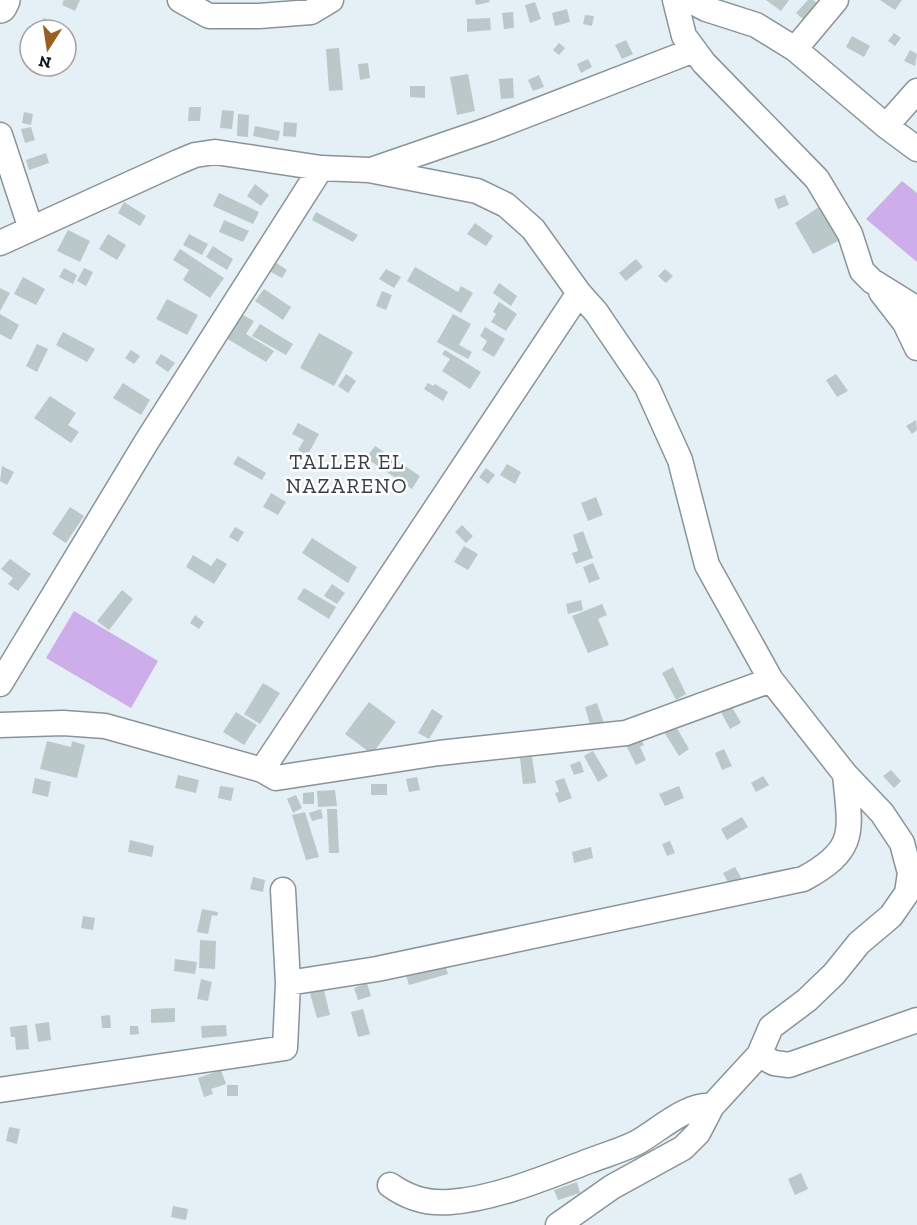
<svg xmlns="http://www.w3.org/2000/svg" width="917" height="1225" viewBox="0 0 917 1225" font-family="'Zilla Slab',serif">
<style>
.green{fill:#cdadea}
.building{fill:#bbc8c9}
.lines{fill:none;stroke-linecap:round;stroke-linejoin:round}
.minor-casing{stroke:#8a939a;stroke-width:27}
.secondary-casing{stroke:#8a939a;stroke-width:36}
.minor{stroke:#fff;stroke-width:24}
.secondary{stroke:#fff;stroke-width:33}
.labels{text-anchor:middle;stroke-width:5;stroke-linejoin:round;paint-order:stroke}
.neighbourhood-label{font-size:21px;letter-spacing:1.5px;fill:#384046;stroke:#fff}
</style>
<rect width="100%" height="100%" fill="#e4eff6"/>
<!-- green -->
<path class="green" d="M902 181 917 193V262L866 219Z
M74 611 158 661 131 708 46 658Z"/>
<!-- building -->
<path class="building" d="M64 0H80L75 11 62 5Z
M475 0H489L490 2 476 5Z
M766 0H789L781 11Z
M808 0H813L817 3 803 19 796 13Z
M880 0H902L895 10Z
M535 2 541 19 530 23 525 5Z
M567 9 570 22 555 26 552 13Z
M513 12 514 28 504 29 502 13Z
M585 15 594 16 592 26 583 24Z
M44 18 64 30H37Z
M490 18 491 30 467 32V19Z
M894 33 901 38 895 46 888 41Z
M852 36 870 46 864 57 846 47Z
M626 40 633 54 622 59 615 45Z
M559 43 565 48 559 55 553 50Z
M339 48 343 90 329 91 326 49Z
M910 50 917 54 915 66 904 61Z
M588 59 592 67 581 73 577 64Z
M368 63 370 78 360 80 358 64Z
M468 74 475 111 457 115 450 77Z
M539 75 544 87 533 91 528 80Z
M513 78 514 98 501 99 499 79Z
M410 86H425V98L410 97Z
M189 107H201L200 121H188Z
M222 110 234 111 232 129 220 128Z
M24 112 33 114 31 125 22 123Z
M238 114 249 115 248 137 237 136Z
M284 122 297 123 296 137 283 136Z
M255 126 280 131 278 141 253 136Z
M31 127 35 140 25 143 21 129Z
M46 153 49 163 29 170 26 160Z
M255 184 269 195 261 206 247 196Z
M219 193 259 212 253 224 213 206Z
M785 195 789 205 778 209 774 199Z
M124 202 146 216 140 226 118 213Z
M819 207 840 240 813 254 795 223Z
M316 212 358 235 353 242 312 220Z
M224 220 249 231 243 242 219 232Z
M475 223 493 236 486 246 467 234Z
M68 230 90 241 80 262 57 251Z
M108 234 126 245 117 260 99 249Z
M189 234 208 244 202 255 183 245Z
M213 246 233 259 227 270 206 257Z
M180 249 224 278 210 298 183 280 189 270 173 260Z
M636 259 643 267 626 281 619 273Z
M275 262 287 270 282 278 269 271Z
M415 267 458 292 461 286 473 293 461 313 407 281Z
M64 268 77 275 73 284 59 277Z
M84 268 93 272 86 286 77 281Z
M386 269 401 277 394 288 379 279Z
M665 269 673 276 666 283 658 276Z
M23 277 45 289 36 305 14 294Z
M499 283 517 296 511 306 493 293Z
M0 288 10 293 0 311Z
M264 289 291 307 283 320 255 301Z
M382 291 392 295 386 310 376 306Z
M167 299 198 315 187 335 156 319Z
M499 302 517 314 506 331 491 322 496 314 493 312Z
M0 314 19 325 11 340 0 334Z
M241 314 254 321 246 334 274 351 266 362 226 338Z
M453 314 471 324 459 345 472 352 468 359 437 342Z
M260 324 293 344 286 355 252 336Z
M485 327 505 339 494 357 482 350 487 341 480 336Z
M63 332 95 349 87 362 56 345Z
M319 333 353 352 334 386 300 368Z
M37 344 48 349 37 372 26 366Z
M131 350 140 356 134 364 125 358Z
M445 350 481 372 470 389 442 371 450 359 442 354Z
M161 354 175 363 168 372 155 363Z
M346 374 356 381 348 393 338 386Z
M836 374 848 391 837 397 826 380Z
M123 383 150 400 141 415 113 398Z
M428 383 433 386 435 384 448 392 443 401 424 389Z
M50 396 76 413 68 425 79 432 71 443 34 418Z
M916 420 917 430 912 434 906 426Z
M298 423 319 434 307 456 298 450 304 440 292 434Z
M375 446 420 476 412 489 366 458Z
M238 456 266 473 262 480 233 464Z
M507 464 521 472 515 484 500 475Z
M2 466 14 472 7 485 0 481Z
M486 468 495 475 488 484 479 477Z
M271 493 286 502 278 515 263 507Z
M596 497 603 515 588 521 581 503Z
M70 507 84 516 66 543 52 534Z
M462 525 473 536 466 543 455 532Z
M235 527 244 532 238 542 229 537Z
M583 531 593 558 576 564 572 553 578 551 573 535Z
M312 538 357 567 348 583 302 553Z
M464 546 478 554 468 570 454 562Z
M193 555 211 566 217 558 227 564 214 584 186 567Z
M10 559 31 574 18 591 8 584 13 578 1 569Z
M593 563 600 579 589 583 583 567Z
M332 584 345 593 337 604 324 596Z
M304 588 336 607 329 619 297 599Z
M122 590 133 599 109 630 97 621Z
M581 600 583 610 568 614 566 604Z
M602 604 607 615 598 619 609 645 588 653 572 616Z
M195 615 204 622 199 629 190 623Z
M673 667 686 694 676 700 662 673Z
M263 683 280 693 260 724 244 714Z
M369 702 396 722 372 754 345 734Z
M597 703 604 723 591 728 585 707Z
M732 707 741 723 730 729 721 712Z
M432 709 443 716 429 739 418 733Z
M236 712 257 725 244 745 223 732Z
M675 725 689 749 679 756 664 732Z
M640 738 644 745 640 747 646 760 636 765 626 745Z
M47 741 71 747 72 741 85 745 77 778 40 769Z
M724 749 732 766 722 770 715 753Z
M593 751 608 776 598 782 584 756Z
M532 757 536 783 523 784 520 758Z
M580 761 584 772 574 775 570 765Z
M891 770 901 781 894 788 883 776Z
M178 775 199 780 196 793 175 788Z
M763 776 769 785 756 792 751 783Z
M417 777 420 790 409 792 406 779Z
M35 778 51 782 48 797 32 793Z
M564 778 572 798 559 803 555 793 559 792 555 781Z
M371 784H387V795H371Z
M220 786 234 788 231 801 218 798Z
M679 786 684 798 665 806 659 794Z
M335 790 337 806 318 807 317 791Z
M314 792V804H303V793Z
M296 795 302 808 293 813 287 799Z
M321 809 323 818 312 821 309 813Z
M327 809H337L339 853H329Z
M305 812 319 857 306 860 292 815Z
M742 817 748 827 727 840 721 829Z
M130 840 154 846 152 857 128 852Z
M670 841 675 853 667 856 662 844Z
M591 847 593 858 574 863 572 852Z
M735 867 742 879 730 886 723 873Z
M253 877 265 880 263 892 250 889Z
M202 909 218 912 217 916 212 915 208 934 197 932Z
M83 916 95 918 93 930 81 928Z
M200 940 216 941 215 969 199 968Z
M175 959 197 962 195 974 174 971Z
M445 964 448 974 409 985 406 975Z
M201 979 212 982 208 1001 197 999Z
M367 983 371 996 358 1000 354 988Z
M323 986 330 1015 317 1018 309 990Z
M175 1008V1022L151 1023V1009Z
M363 1009 370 1034 358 1037 351 1012Z
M110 1015 111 1028H102L101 1016Z
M49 1022 51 1040 38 1042 35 1024Z
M27 1025 29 1049 16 1050 15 1037H11L10 1027Z
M226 1025 227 1036 202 1038 201 1026Z
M130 1026H138L139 1034 130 1035Z
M221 1070 226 1084 211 1089 213 1094 204 1097 198 1078Z
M227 1085H238V1096H227Z
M9 1127 20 1129 17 1144 6 1141Z
M801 1173 808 1189 795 1195 788 1179Z
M577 1182 580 1193 558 1200 554 1190Z
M173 1206 188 1209 186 1220 171 1217Z"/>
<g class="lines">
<defs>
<path id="minor" d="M180 0 209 16H259L311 12 331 0
M675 0 684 36 704 63 817 179 850 234 862 271 872 281 917 309
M689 0 706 9 756 25 795 49 886 126 917 149
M795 49 836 0
M886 126 917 91
M0 135 31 229
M371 170 490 129 694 50
M0 243 178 162 195 155 215 152 321 168 369 170 477 191 506 205 533 229 579 293 596 312 647 387 680 460 707 565 771 680 845 774 882 813 902 843 910 873 907 893 891 916 859 943 834 974 807 1000 771 1027 759 1055 774 1063 789 1065 917 1020
M881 292 905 323 917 348
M0 684 147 441 321 168
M0 725 63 723 105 726 262 770 276 778 439 753 626 733 771 680
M262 770 579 293
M288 983 377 969 803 879C859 849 850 830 845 774
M0 1090 285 1048 288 983 283 890
M390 1185C408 1198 427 1204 450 1202 495 1199 547 1177 589 1161 605 1155 622 1150 636 1143 658 1131 687 1103 712 1106
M558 1225 612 1187 683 1148 698 1133 712 1106 759 1055"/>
<path id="secondary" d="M0 6 3 0"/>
</defs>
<!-- minor casing -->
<use href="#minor" class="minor-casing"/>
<!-- secondary casing -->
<use href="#secondary" class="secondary-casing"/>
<!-- minor -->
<use href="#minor" class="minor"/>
<!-- secondary -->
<use href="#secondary" class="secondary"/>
</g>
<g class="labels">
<!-- neighbourhood labels -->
<g class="neighbourhood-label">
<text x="347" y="469">TALLER EL<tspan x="347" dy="24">NAZARENO</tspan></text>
</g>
</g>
<!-- north arrow -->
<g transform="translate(48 48) rotate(192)"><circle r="28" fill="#ffffff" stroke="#a1a2a3" stroke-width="1.5"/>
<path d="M0-4.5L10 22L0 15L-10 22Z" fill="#995f1d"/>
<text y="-9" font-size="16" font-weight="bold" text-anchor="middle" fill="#131719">N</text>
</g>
</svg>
